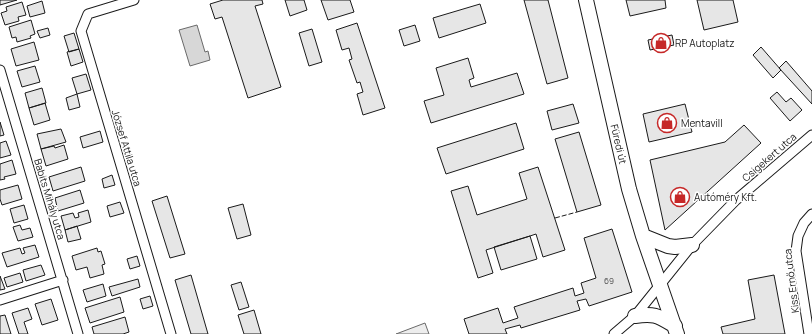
<svg xmlns="http://www.w3.org/2000/svg" width="812" height="334" viewBox="0 0 812 334" font-family="Manrope,sans-serif">
<style>
.built{fill:#ededed;stroke:#6a6a6a}
.water{fill:#d7d7d7;stroke:#6a6a6a}
.building{fill:#e6e6e6;stroke:#1a1a1a}
.lines{fill:none;stroke-linecap:round;stroke-linejoin:round}
.minor-casing{stroke:#1a1a1a;stroke-width:11}
.primary-casing{stroke:#1a1a1a;stroke-width:16}
.minor{stroke:#fff;stroke-width:9}
.primary{stroke:#fff;stroke-width:14}
.fence{stroke:#1a1a1a;stroke-width:1;stroke-dasharray:5 2;stroke-linecap:butt}
.labels{text-anchor:middle;stroke-width:3;stroke-linejoin:round;paint-order:stroke}
.number-label{font-size:8px;fill:#4d4d4d}
.poi-label{font-size:10px;fill:#1a1a1a;stroke:#fff;text-anchor:start}
.street-label{font-size:10px;fill:#1a1a1a;stroke:#fff}
</style>
<rect width="100%" height="100%" fill="#fff"/>
<!-- built -->
<path class="built" d="M425 323 429 334H396Z"/>
<!-- water -->
<path class="water" d="M197 25 205 52 208 51 210 60 190 66 179 30Z"/>
<!-- building -->
<path class="building" d="M0 0H17L0 5Z
M223 0H262L263 4 255 6 281 87 248 98 222 17 215 19 210 4Z
M285 0H304L307 10 290 16Z
M321 0H350L354 12 328 20Z
M524 0H548L568 78 547 84Z
M626 0H665L666 8 630 16Z
M697 0H733L738 22 704 30Z
M42 1 45 13 30 17 27 6Z
M22 2 26 15 18 17 19 21 5 25 1 13 7 11 6 7Z
M480 4 486 23 439 38 433 18Z
M31 20 35 34 30 36 31 38 17 42 16 37 12 38 9 27Z
M357 23 385 108 363 115 357 94 363 92 360 82 357 83 349 60 352 59 349 48 342 50 336 30Z
M415 25 420 41 404 46 399 30Z
M48 28 50 35 40 38 37 31Z
M312 29 322 62 309 66 299 33Z
M74 33 79 49 69 52 64 36Z
M672 35 674 45 650 50 648 40Z
M34 42 39 60 16 66 11 49Z
M761 47 781 70 773 78 753 55Z
M79 49 83 62 71 66 67 52Z
M468 58 474 78 469 80 471 87 517 73 524 94 431 123 424 101 444 95 436 68Z
M786 61 812 91V104L779 68Z
M35 66 40 82 22 87 17 71Z
M86 74 91 90 77 94 72 78Z
M42 88 46 103 29 108 25 93Z
M777 92 786 102 791 98 802 110 790 121 770 98Z
M77 94 80 107 69 110 66 98Z
M45 103 50 120 34 125 29 108Z
M573 104 579 123 552 130 547 111Z
M685 104 692 132 649 142 643 114Z
M0 122 4 135 0 136Z
M516 123 524 149 446 174 437 148Z
M744 125 761 143 665 230 650 160 725 142Z
M61 129 66 142 41 149 37 134Z
M100 131 103 142 83 148 80 137Z
M579 132 601 205 577 212 555 139Z
M6 141 11 155 0 158V143Z
M64 145 68 159 46 166 41 149 54 146 55 148Z
M12 160 16 174 4 177 5 179 0 180V164Z
M81 167 85 181 53 191 49 177Z
M538 167 565 250 543 257 536 234 530 236 486 250 493 273 478 278 451 191 468 186 477 215 527 199 519 173Z
M112 175 115 185 104 188 102 179Z
M18 185 22 199 2 205 0 199V190Z
M80 190 84 203 58 211 55 198Z
M167 196 185 254 170 258 152 201Z
M120 202 124 213 110 217 107 206Z
M243 204 251 235 237 239 228 208Z
M24 205 28 219 14 223 10 209Z
M88 210 91 222 65 230 61 216 73 213 75 218 79 217 78 213Z
M20 225 22 230 30 228 33 237 18 241 13 227Z
M77 226 81 239 68 242 65 230Z
M612 229 632 292 589 306 586 299 577 301 580 310 521 328 520 325 505 329 507 334H469L464 319 498 308 503 323 518 318 514 307 573 288 575 296 584 293 581 283 596 278 584 238Z
M530 236 537 259 501 270 494 247Z
M35 245 39 257 7 267 2 253 20 248 22 254 25 253 23 248Z
M97 248 98 252 101 251 105 264 102 265 104 274 90 278 87 267 76 270 72 256Z
M137 256 140 266 130 269 127 259Z
M41 265 45 275 26 281 23 270Z
M20 273 23 282 7 287 4 278Z
M191 275 208 334H191L175 280Z
M774 275 785 334H723L721 327 755 319 748 280Z
M0 276 5 289 0 290Z
M138 279 140 287 112 296 109 287Z
M241 282 249 307 239 310 231 285Z
M103 284 106 296 87 302 83 290Z
M150 296 153 306 143 309 140 299Z
M120 297 124 312 90 323 85 308Z
M51 299 58 320 42 325 35 304Z
M28 308 32 319 24 322 28 334H19L12 313Z
M254 310 261 334H244L238 315Z
M5 315 11 334H0V316Z
M125 317 129 332 123 334H94L92 327Z"/>
<g class="lines">
<defs>
<path id="minor" d="M134 0 88 14 81 31 171 334
M0 70 78 334
M0 300 63 280
M614 334 635 316 692 245 736 200 812 135
M809 334 796 251 798 236 804 223 812 214"/>
<path id="primary" d="M586 0 629 189 643 236 677 334
M643 236 668 246 675 247 692 245
M635 316C655 313 658 316 675 326"/>
</defs>
<!-- minor casing -->
<use href="#minor" class="minor-casing"/>
<!-- primary casing -->
<use href="#primary" class="primary-casing"/>
<!-- minor -->
<use href="#minor" class="minor"/>
<!-- primary -->
<use href="#primary" class="primary"/>
<!-- fence -->
<path class="fence" d="M555 218 577 212"/>
</g>
<!-- icons -->
<defs>
<symbol id="shop-ring" viewBox="-11 -11 22 22"><circle r="9.5" fill="#fff" stroke="#c62828" stroke-width="1.5"/><path d="M-5-2.5h2.3a2.7 3.5 0 0 1 5.4 0H5L5.5 6h-11ZM-1.5-2.5h3a1.5 2.3 0 0 0-3 0Z" fill="#c62828"/></symbol>
</defs>
<g fill-rule="evenodd">
<use href="#shop-ring" x="650" y="32" width="22" height="22"/>
<use href="#shop-ring" x="656" y="112" width="22" height="22"/>
<use href="#shop-ring" x="669" y="186" width="22" height="22"/>
</g>
<g class="labels">
<!-- number labels -->
<g class="number-label">
<text x="609" y="284">69</text>
</g>
<!-- poi labels -->
<g class="poi-label">
<text x="675" y="47">RP Autoplatz</text>
<text x="681" y="127">Mentavill</text>
<text x="694" y="201">Autóméry Kft.</text>
</g>
<!-- street labels -->
<g class="street-label">
<text transform="translate(619 144) rotate(77)" y="4">Füredi út</text>
<text transform="translate(127 148) rotate(73)" y="4">József Attila utca</text>
<text transform="translate(769 157) rotate(-41)" y="4">Csigekert utca</text>
<text transform="translate(50 199) rotate(73)" y="4">Babits Mihály utca</text>
<text transform="translate(791 281) rotate(-97)" y="4">Kiss Ernő utca</text>
</g>
</g>
</svg>
